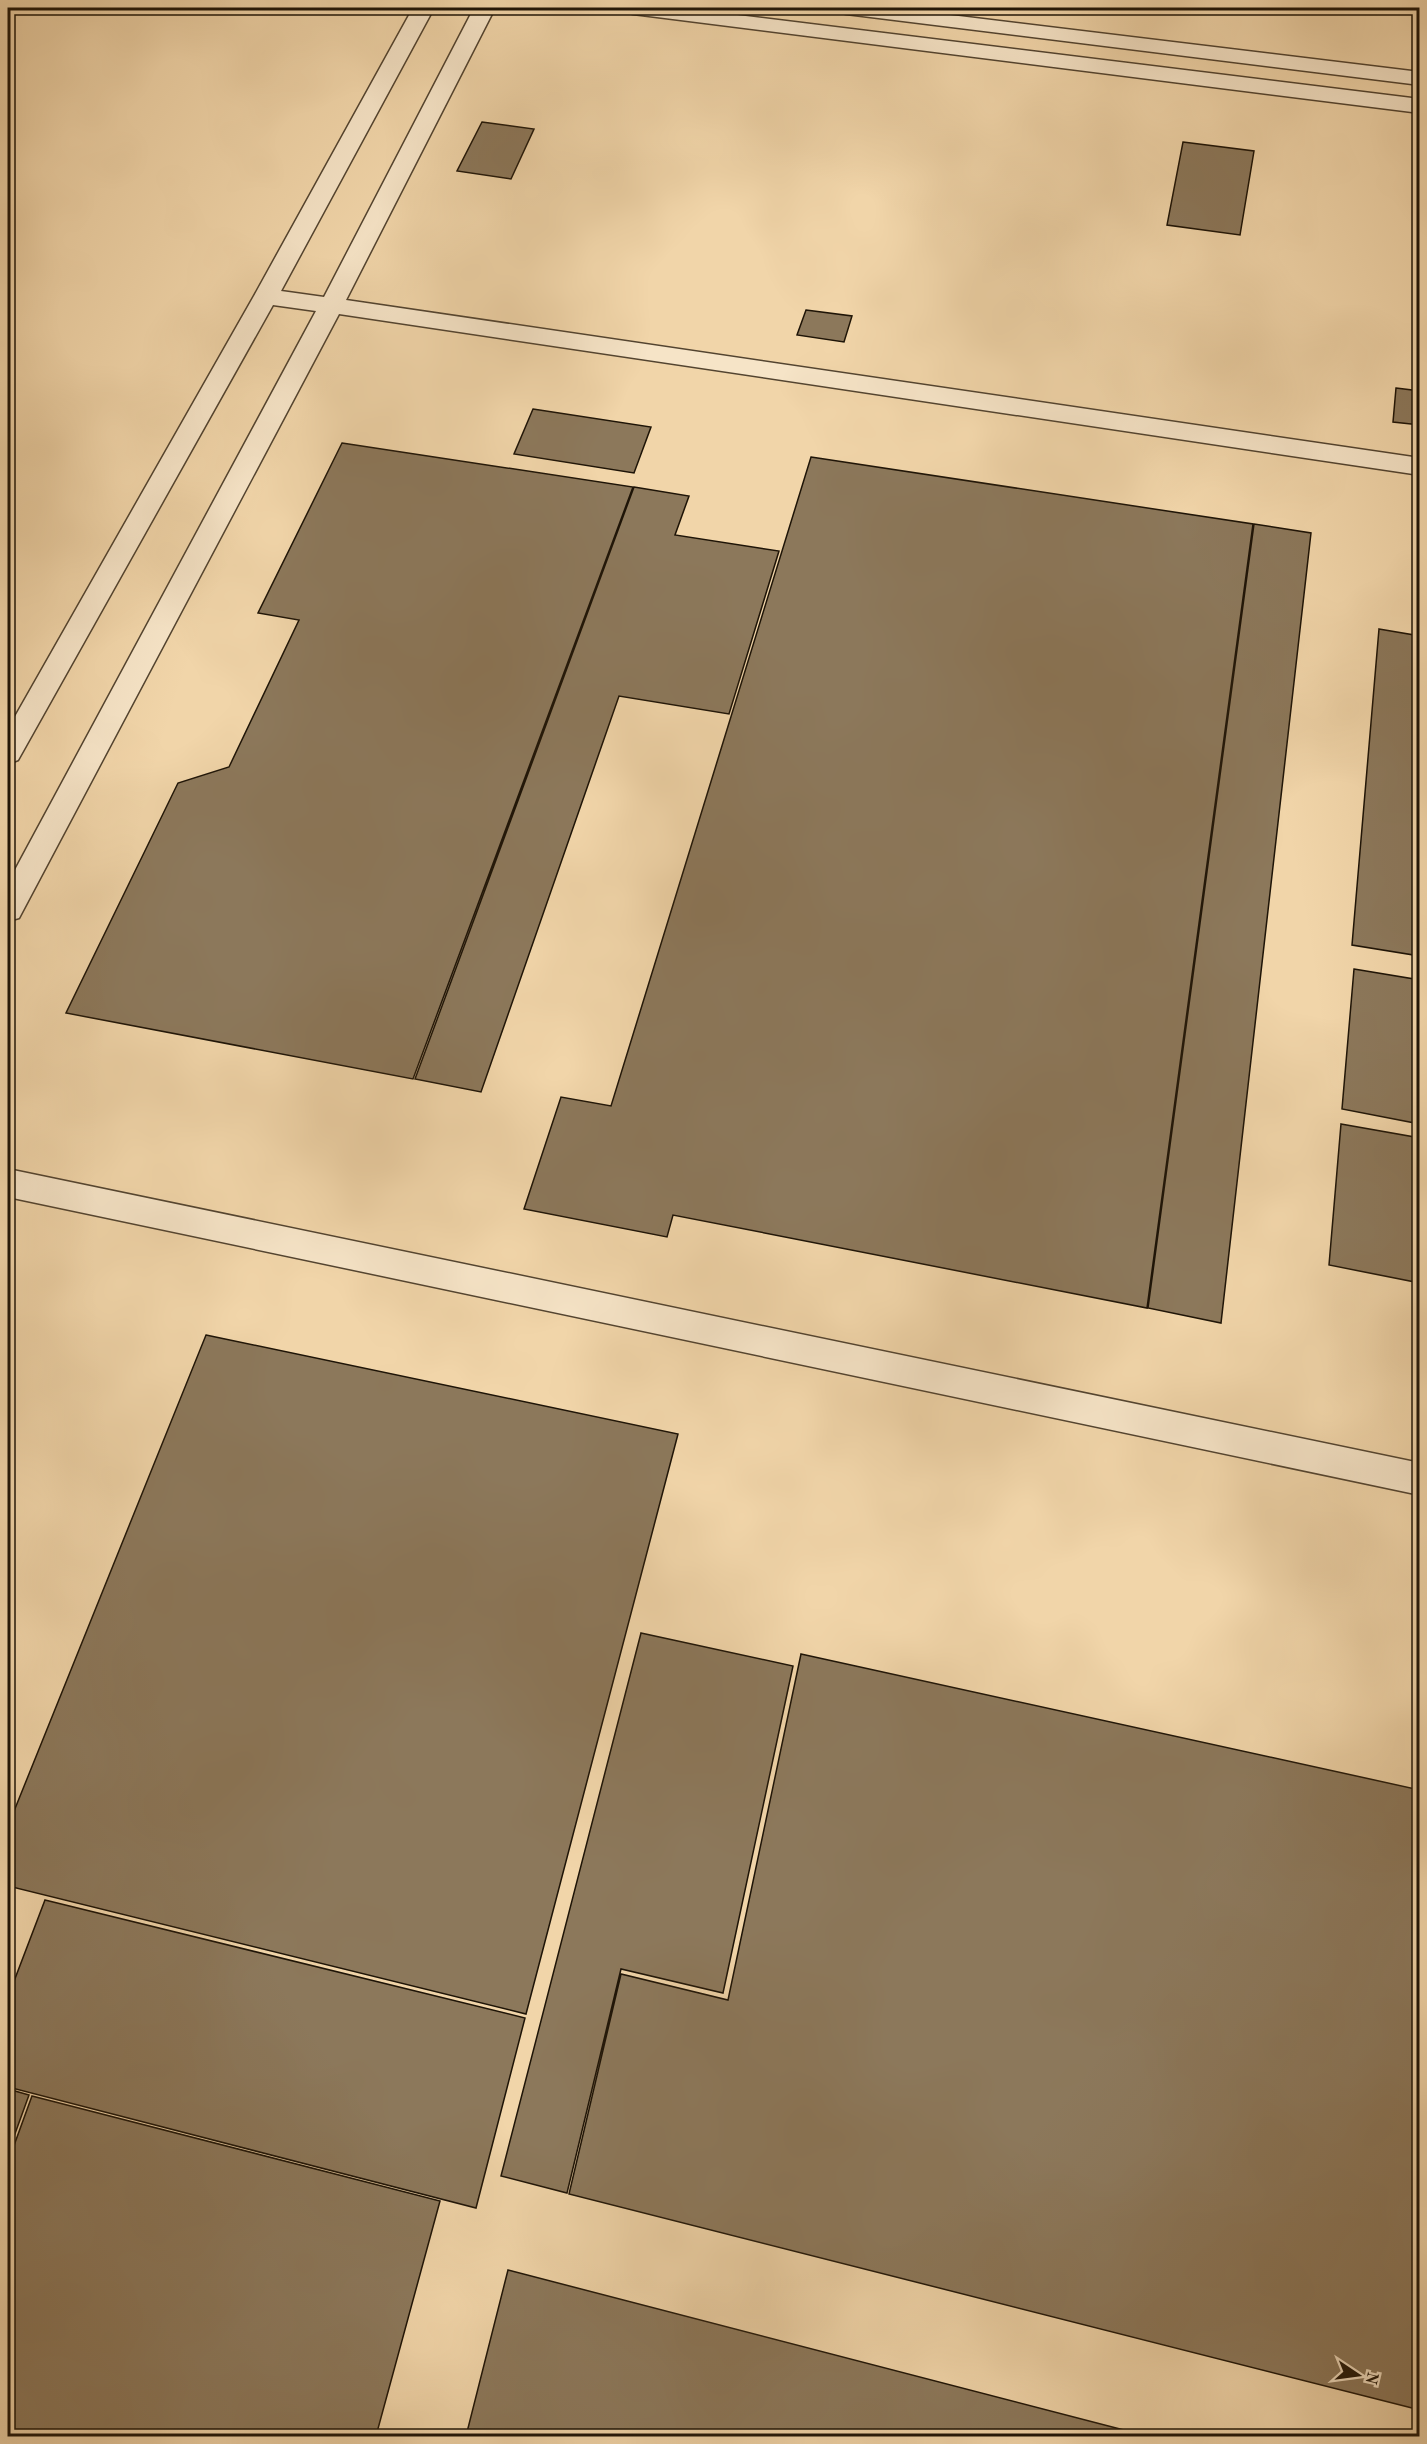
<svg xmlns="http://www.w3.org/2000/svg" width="1427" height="2444" viewBox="0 0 1427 2444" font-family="'Old Standard TT',serif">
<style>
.building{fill:#8c785b;stroke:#1e1407;stroke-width:1.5}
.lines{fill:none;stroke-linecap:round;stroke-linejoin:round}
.minor-casing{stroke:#534430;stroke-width:3}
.minor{fill:#f6e4c7;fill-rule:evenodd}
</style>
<rect width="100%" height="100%" fill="#f1d5a9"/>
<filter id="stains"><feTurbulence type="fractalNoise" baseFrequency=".00333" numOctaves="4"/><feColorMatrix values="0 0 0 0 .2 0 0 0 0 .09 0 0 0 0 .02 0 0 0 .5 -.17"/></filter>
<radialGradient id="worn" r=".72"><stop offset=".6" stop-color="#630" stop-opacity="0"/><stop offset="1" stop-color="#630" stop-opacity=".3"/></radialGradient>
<!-- building -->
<path class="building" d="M482 122 534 129 511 179 457 171Z
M1183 142 1254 151 1240 235 1167 225Z
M806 310 852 316 844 342 797 335Z
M1396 388 1420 391V425L1393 422Z
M533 409 651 427 634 473 514 454Z
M342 443 633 487 413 1079 66 1013 178 783 229 767 299 620 258 613Z
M811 457 1253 524 1147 1308 673 1215 667 1237 524 1209 561 1097 611 1106Z
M634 487 689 496 675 535 779 551 729 714 619 696 481 1092 415 1079Z
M1254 524 1311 533 1221 1323 1148 1308Z
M1379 629 1420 636V956L1352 945Z
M1354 969 1420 980V1124L1342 1109Z
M1341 1124 1420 1138V1283L1329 1265Z
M206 1335 678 1434 526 2014 8 1886V1826Z
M641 1633 793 1666 723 1993 621 1969 567 2193 501 2176Z
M801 1654 1420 1790V2410L569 2194 621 1974 728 2000Z
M45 1900 525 2018 476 2208 8 2087V1997Z
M8 2089 29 2095 8 2153Z
M32 2096 440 2201 376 2436H8V2162Z
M508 2270 1147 2436H466Z"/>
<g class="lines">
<defs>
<path id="minor" d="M413 8H434L281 291 324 297 474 8H495L346 300 1420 458V475L339 314 19 918 8 921V883L316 311 273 305 18 760 8 764V729L254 296Z
M622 8H680L1420 99V113L633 14 626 12Z
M836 8H893L1420 72V85L846 14 839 12Z
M8 1169 1420 1463V1495L8 1197Z"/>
</defs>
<!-- minor casing -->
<use href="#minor" class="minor-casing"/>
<!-- minor -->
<use href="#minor" class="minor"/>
</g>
<!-- margin -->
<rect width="1427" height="2444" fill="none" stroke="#f1d5a9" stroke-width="30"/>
<rect x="9" y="9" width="1409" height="2426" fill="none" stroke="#1e1407" stroke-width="3"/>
<rect x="15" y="15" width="1397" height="2414" fill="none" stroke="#1e1407" stroke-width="1.5"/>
<!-- north arrow -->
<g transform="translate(1358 2375) rotate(103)" stroke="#f6e4c7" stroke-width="4.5" paint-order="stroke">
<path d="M0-4.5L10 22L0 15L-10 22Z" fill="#1e1407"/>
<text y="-9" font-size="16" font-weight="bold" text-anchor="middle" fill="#1e1407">N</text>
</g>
<rect width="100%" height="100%" filter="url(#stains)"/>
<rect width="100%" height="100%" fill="url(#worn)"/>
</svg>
